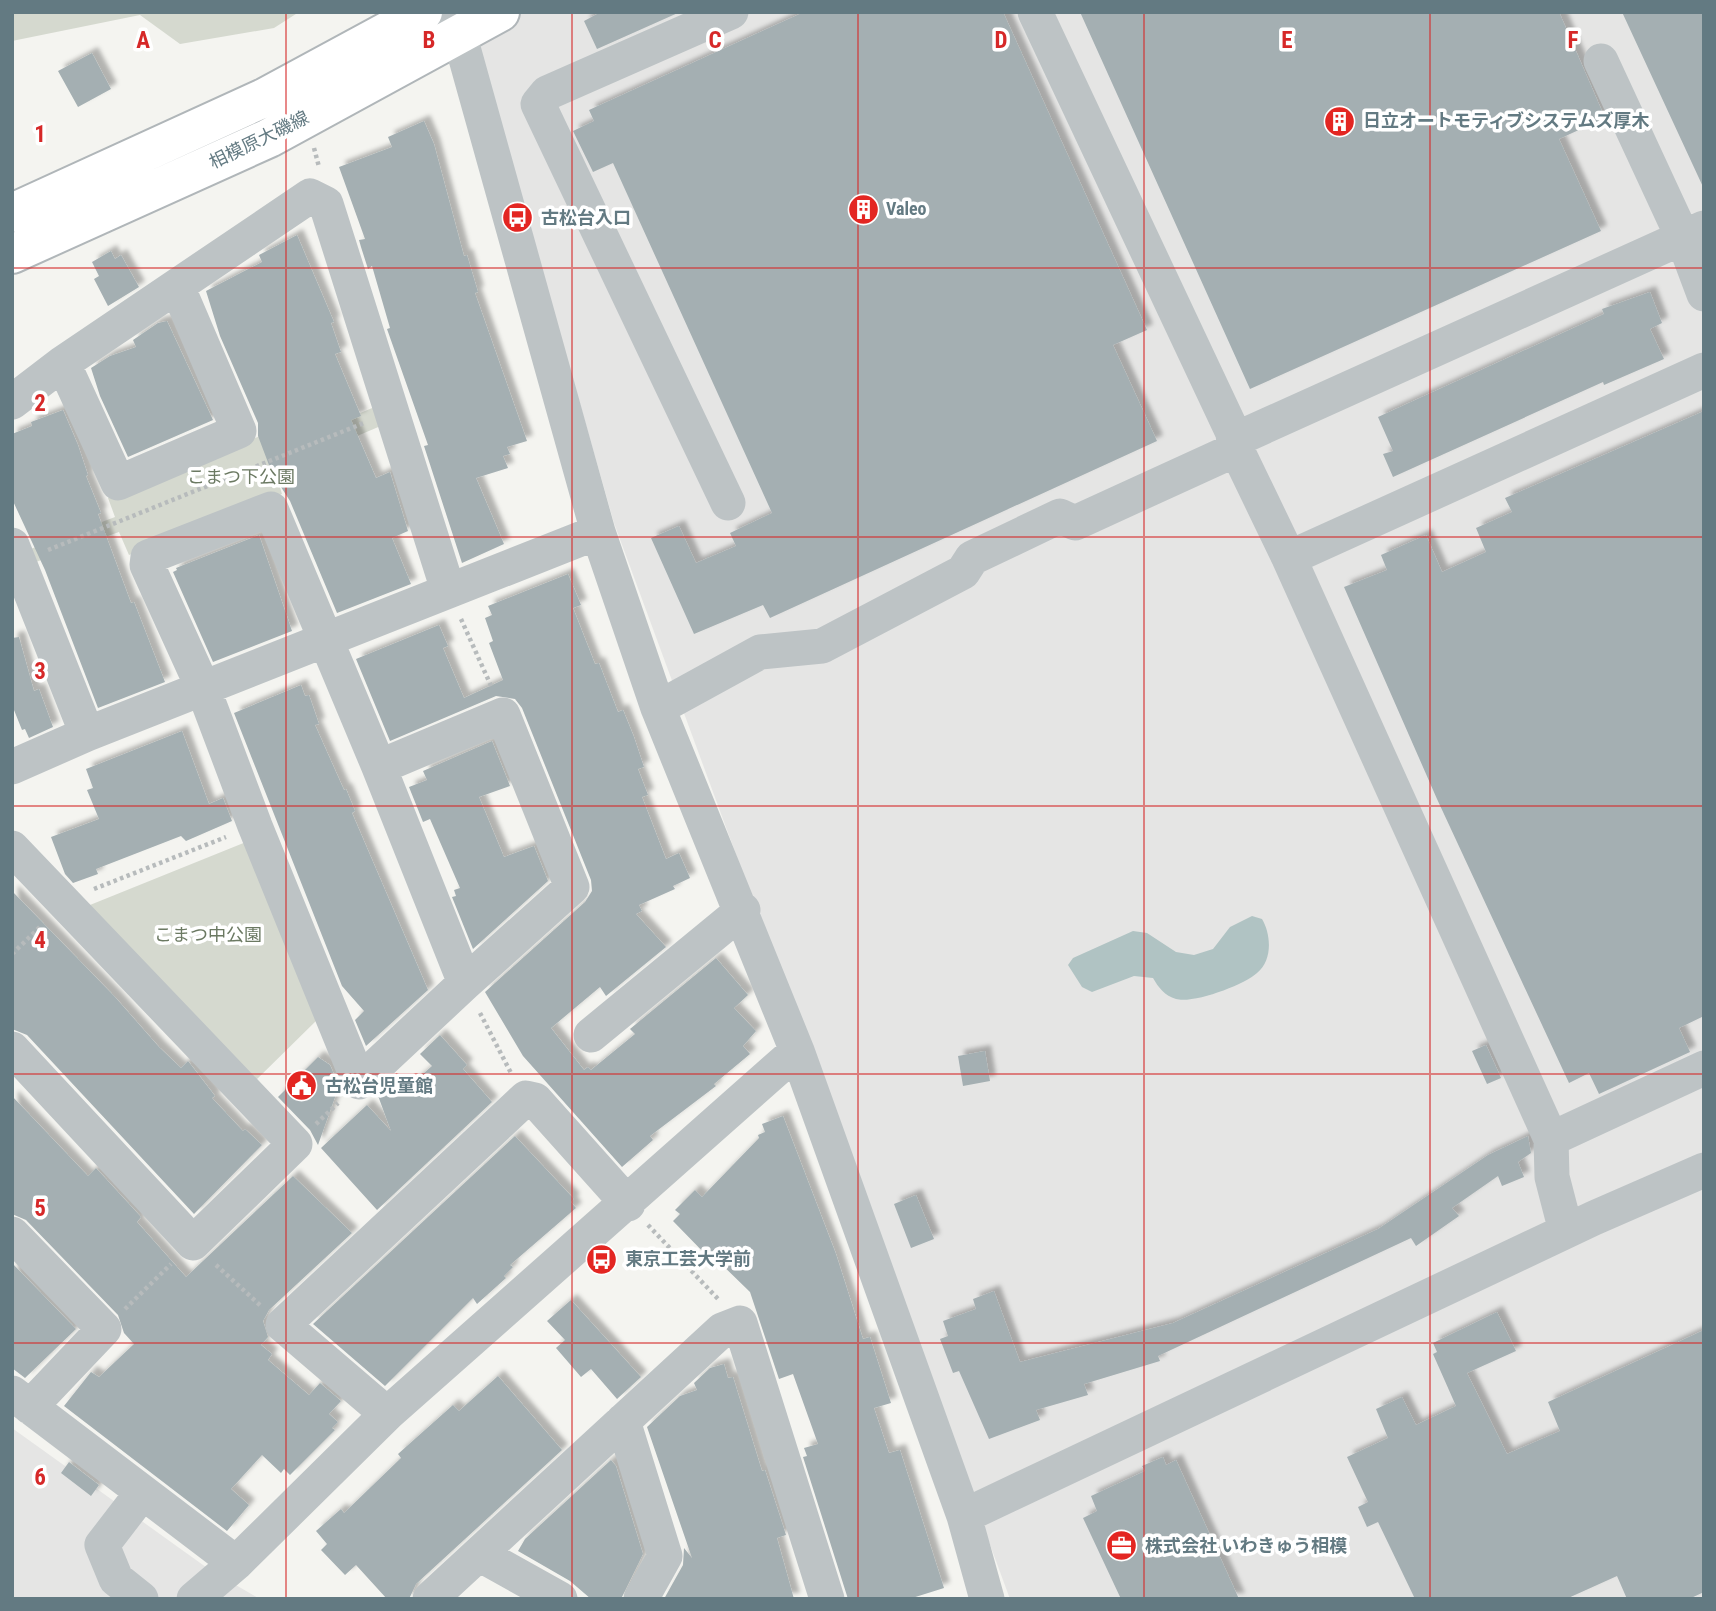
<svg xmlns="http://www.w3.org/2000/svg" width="1716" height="1611" viewBox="0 0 1716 1611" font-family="'Roboto Condensed','Noto Sans JP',sans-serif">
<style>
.built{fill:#e5e5e4}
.green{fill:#d5d9cf}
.water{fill:#b0c3c3}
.building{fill:#a4afb2;filter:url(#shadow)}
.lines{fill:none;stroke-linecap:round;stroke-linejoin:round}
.major-casing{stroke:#b0b6b9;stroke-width:42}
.path{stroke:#b7bbbc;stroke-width:4.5;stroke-dasharray:3.5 3.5;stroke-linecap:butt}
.minor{stroke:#bdc3c5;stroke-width:35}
.major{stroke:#fff;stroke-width:38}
.grid{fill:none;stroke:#d62828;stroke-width:2;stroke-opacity:0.55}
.labels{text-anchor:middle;stroke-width:7;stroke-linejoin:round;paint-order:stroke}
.poi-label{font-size:18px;font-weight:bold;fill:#637a82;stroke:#fff;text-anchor:start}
.street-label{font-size:18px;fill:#637a82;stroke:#fff}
.park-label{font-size:18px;fill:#6b7962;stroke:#fff}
.grid-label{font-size:23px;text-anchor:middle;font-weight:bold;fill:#d62828;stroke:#fff;stroke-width:7;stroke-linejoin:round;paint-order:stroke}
</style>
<defs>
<filter id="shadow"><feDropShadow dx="6" dy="-6" stdDeviation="2" flood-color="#0004"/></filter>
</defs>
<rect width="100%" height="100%" fill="#f4f4f0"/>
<!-- built -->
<path class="built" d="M521 12H1704V1599H1010L614 523 476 39Z
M12 1428 210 1570 260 1599H12Z"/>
<!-- green -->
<path class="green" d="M12 12H299L274 28 180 44 140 15 12 41Z
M377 406 383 425 275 471 282 494 129 555 119 532 33 563 28 550 115 517 108 498 260 436 267 452Z
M246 842 318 1019 253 1083 85 907Z"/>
<!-- water -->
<path class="water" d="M1252 916 1262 919C1271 934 1273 960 1257 973 1244 985 1193 1004 1176 999 1165 996 1158 987 1153 978L1134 976 1092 992 1082 987 1068 965 1073 958 1133 931 1147 933 1176 952 1194 955 1213 949 1230 927Z"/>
<!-- building -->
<path class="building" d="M601 12H680L597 49 584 21Z
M804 12H1003L1147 330 1113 345 1157 441 770 618 763 605 694 634 651 538 679 526 696 563 736 546 730 533 772 513 613 163 593 172 573 131 594 121 589 110Z
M1080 12H1559L1605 118 1559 139 1601 231 1250 389Z
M1622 12H1704V189Z
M92 53 111 89 78 107 58 71Z
M424 121 434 144 464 256 467 255 478 292 475 293 527 441 507 447 510 454 503 456 508 468 476 478 504 544 462 563 424 446 428 445 387 329 390 328 372 266 368 269 361 247 359 240 365 239 339 167 392 147 388 137Z
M297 235 334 322 331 323 341 352 335 354 361 416 351 420 376 478 390 472 408 531 392 538 411 584 337 613 290 501 272 473 258 436V423L220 336 206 291 262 262 259 255Z
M111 251 115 259 121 255 139 287 108 306 94 279 99 276 92 262Z
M1650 292 1662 323 1650 329 1664 359 1604 385 1603 382 1393 477 1383 454 1393 451 1378 417 1604 314 1602 309Z
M167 321 213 420 128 457 100 396 91 368 110 356 136 347 133 340 158 323Z
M63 410 78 445 88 475 86 476 101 513 98 514 131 603 134 602 165 682 98 708 45 570 12 499V434L32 426 31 422Z
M1704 411V1016L1679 1028 1690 1052 1599 1094 1589 1073 1569 1083 1437 799 1344 587 1387 570 1381 555 1426 535 1442 572 1486 552 1476 528 1512 512 1505 498Z
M259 535 292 631 213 662 173 572 177 570 176 568Z
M568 574 581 605 573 608 595 664 599 663 618 712 623 710 634 737 644 767 638 769 648 795 642 797 666 859 679 853 690 878 673 886 675 889 639 905 642 911 636 914 666 947 606 996 600 987 551 1028 584 1070 588 1067 591 1070 635 1034 630 1029 716 958 748 995 734 1008 756 1031 743 1046 750 1054 714 1084 716 1086 650 1136 653 1140 622 1167 523 1056 485 992 585 902 592 891 591 880 522 708 515 699 496 696 390 741 356 659 439 625 448 646 443 648 464 698 503 680 489 643 493 641 485 618 492 615 488 606Z
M19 637 34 691 39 689 53 727 29 738 25 729 22 730 12 705V638Z
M301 685 305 696 309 695 319 724 315 725 344 790 346 789 355 811 352 813 428 990 366 1046 355 1020 364 1011 342 986 234 713Z
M182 731 209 804 223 798 232 821 186 841 181 836 96 869 98 874 73 883 65 874 51 837 99 819 87 790 93 788 86 769Z
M492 741 510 786 479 797 504 857 534 846 548 881 473 949 452 897 456 896 454 890 460 888 430 819 423 822 409 787 427 780 423 771Z
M12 891 115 997 159 1047 181 1068 188 1061 215 1096 212 1098 243 1131 245 1129 262 1145 194 1214 27 1035 12 1029Z
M440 1035 467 1065 463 1069 492 1102 377 1210 321 1148 367 1105 391 1131 377 1093 385 1085 397 1097 432 1066 420 1054Z
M1486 1045 1501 1078 1487 1084 1472 1051Z
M985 1051 990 1081 963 1086 958 1056Z
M318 1057 330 1065 339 1086 318 1145 310 1130 278 1097Z
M12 1096 88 1176 96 1168 141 1217 137 1222 186 1277 293 1176 352 1233 269 1310 263 1321 268 1337 261 1345 272 1354 268 1360 309 1395 320 1383 341 1401 329 1414 338 1422 332 1428 335 1430 290 1475 284 1469 281 1473 262 1455 231 1489 249 1505 227 1531 64 1406 91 1372 99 1377 134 1344 124 1333 118 1315 26 1220 12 1214Z
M783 1116 836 1254 863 1339 870 1337 891 1403 874 1408 889 1453 900 1450 944 1588 909 1599H848L803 1457 807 1456 804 1448 818 1444 793 1374 779 1379 750 1292 714 1257 711 1260 673 1221 680 1214 675 1210 695 1190 702 1197 759 1138 758 1135 765 1132 762 1124Z
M515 1136 574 1199 571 1202 576 1208 510 1265 513 1267 504 1276 506 1278 477 1304 473 1298 385 1386 313 1324Z
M1528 1136 1531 1153 1518 1162 1524 1177 1502 1186 1498 1176 1452 1208 1459 1216 1416 1246 1411 1238 1158 1356 1160 1361 1084 1384 1088 1395 1036 1410 1040 1420 989 1439 959 1371 953 1373 940 1339 948 1336 943 1321 976 1309 973 1299 994 1291 1020 1362 1173 1323 1378 1229 1488 1155Z
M916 1195 934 1239 911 1248 894 1204Z
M12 1263 76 1329 25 1378 12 1368Z
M571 1300 641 1377 617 1399 591 1369 581 1377 556 1348 565 1340 547 1321Z
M1497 1312 1516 1351 1467 1373 1507 1454 1560 1431 1548 1402 1704 1330V1592L1689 1599H1627L1617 1576 1566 1599H1415L1378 1522 1367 1527 1358 1507 1368 1502 1347 1457 1388 1438 1376 1409 1402 1397 1416 1425 1456 1406 1433 1354 1437 1352 1433 1343Z
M724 1364 728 1378 733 1377 762 1471 765 1470 786 1535 777 1538 794 1599H664L683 1565 684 1548 692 1558 647 1427 680 1396 697 1390 694 1383 710 1368Z
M498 1376 562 1450 416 1584 409 1599H387L356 1565 345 1575 321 1550 327 1544 316 1531 341 1509 344 1513 401 1458 398 1454 453 1405 459 1411Z
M1163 1457 1166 1465 1176 1460 1239 1599H1121L1083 1518 1097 1511 1091 1496 1145 1471 1142 1466Z
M611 1460 616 1466 643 1554 621 1599H591L570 1581 518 1551 525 1539Z
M69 1462 99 1485 91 1496 61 1473Z"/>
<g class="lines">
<defs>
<path id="major" d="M12 213 266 97 423 12
M12 254 269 138 500 12"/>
</defs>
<!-- major casing -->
<use href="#major" class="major-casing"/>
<!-- path -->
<path class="path" d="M314 148 319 167
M48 550 364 423
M461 619 492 688
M94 889 226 837
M12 954 42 925
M480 1013 511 1073
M316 1124 338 1103
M648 1225 719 1300
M216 1265 261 1306
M125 1309 171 1264"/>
<!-- minor -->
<path class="minor" d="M453 12 598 532 658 708 797 1051 964 1516 987 1599
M1035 12 1233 433 1234 444 1289 558 1551 1139 1552 1177 1566 1231
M1601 61 1683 238 1704 294
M63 363 118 483 239 431 177 286
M12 402 63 363 310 196 326 204 448 590
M728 503 538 104 547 93 731 12
M12 545 87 734
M1289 558 1704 370
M658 708 760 652 822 646 963 572 972 558 1060 516 1075 523 1228 453 1241 437 1704 228
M12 767 87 734 598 532
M379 767 503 715 572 887 465 983 379 767 271 509 148 557 147 565 203 688 255 826 359 1082 465 983
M12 848 295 1144 193 1243 12 1049
M591 1035 743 910
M1551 1139 1704 1068
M12 1234 104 1329 30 1407
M12 1393 236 1563
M387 1414 283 1325 526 1098 535 1100 628 1204
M623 1421 665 1556 641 1599
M964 1516 1594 1218 1704 1170
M479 1554 560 1599
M141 1599 116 1579 102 1545 142 1493
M194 1599 236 1563 387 1414 797 1051
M430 1599 722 1330 740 1323 827 1599"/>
<!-- major -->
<use href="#major" class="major"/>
</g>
<!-- grid -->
<path class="grid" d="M286 12V1599M572 12V1599M858 12V1599M1144 12V1599M1430 12V1599M12 268H1704M12 537H1704M12 806H1704M12 1074H1704M12 1343H1704"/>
<!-- icons -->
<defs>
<symbol id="building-disc" viewBox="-11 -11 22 22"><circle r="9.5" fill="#e32622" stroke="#fff"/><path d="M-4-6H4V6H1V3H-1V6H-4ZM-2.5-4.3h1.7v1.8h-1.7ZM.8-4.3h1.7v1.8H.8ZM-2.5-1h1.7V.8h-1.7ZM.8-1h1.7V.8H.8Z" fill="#fff"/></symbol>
<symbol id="bus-disc" viewBox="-11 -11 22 22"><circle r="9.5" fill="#e32622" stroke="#fff"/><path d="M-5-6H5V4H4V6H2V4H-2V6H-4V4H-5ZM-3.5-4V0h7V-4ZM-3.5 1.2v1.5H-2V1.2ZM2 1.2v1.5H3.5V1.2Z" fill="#fff"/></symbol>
<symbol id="civic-disc" viewBox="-11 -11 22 22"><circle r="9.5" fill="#e32622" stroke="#fff"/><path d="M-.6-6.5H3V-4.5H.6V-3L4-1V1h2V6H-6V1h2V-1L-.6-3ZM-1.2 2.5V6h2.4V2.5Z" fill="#fff"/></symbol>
<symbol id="office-disc" viewBox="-11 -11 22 22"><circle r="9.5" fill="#e32622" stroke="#fff"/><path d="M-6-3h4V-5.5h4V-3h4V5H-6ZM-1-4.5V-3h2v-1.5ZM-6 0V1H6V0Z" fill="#fff"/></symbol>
</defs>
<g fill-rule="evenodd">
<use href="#building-disc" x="1322" y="104" width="35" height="35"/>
<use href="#building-disc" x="846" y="192" width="35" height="35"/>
<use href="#bus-disc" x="500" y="200" width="35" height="35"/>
<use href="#civic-disc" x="284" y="1068" width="35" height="35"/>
<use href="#bus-disc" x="584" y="1242" width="35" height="35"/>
<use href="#office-disc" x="1104" y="1528" width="35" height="35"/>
</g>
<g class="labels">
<!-- poi labels -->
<g class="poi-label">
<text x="1363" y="127">日立オートモティブシステムズ厚木</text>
<text x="886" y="215">Valeo</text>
<text x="541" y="224">古松台入口</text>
<text x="325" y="1092">古松台児童館</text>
<text x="625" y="1265">東京工芸大学前</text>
<text x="1145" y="1552">株式会社 いわきゅう相模</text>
</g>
<!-- street labels -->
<g class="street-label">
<text transform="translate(259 140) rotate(-26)" y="6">相模原大磯線</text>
</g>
<!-- park labels -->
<g class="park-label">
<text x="241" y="483">こまつ下公園</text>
<text x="208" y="941">こまつ中公園</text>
</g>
</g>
<g class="grid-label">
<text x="143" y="48">A</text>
<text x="429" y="48">B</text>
<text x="715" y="48">C</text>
<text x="1001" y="48">D</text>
<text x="1287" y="48">E</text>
<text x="1573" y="48">F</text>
<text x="40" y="142">1</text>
<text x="40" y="411">2</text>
<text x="40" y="679">3</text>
<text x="40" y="948">4</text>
<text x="40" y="1216">5</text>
<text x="40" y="1485">6</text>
</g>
<!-- border -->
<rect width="1716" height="1611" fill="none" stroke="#637a82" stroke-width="28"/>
</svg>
